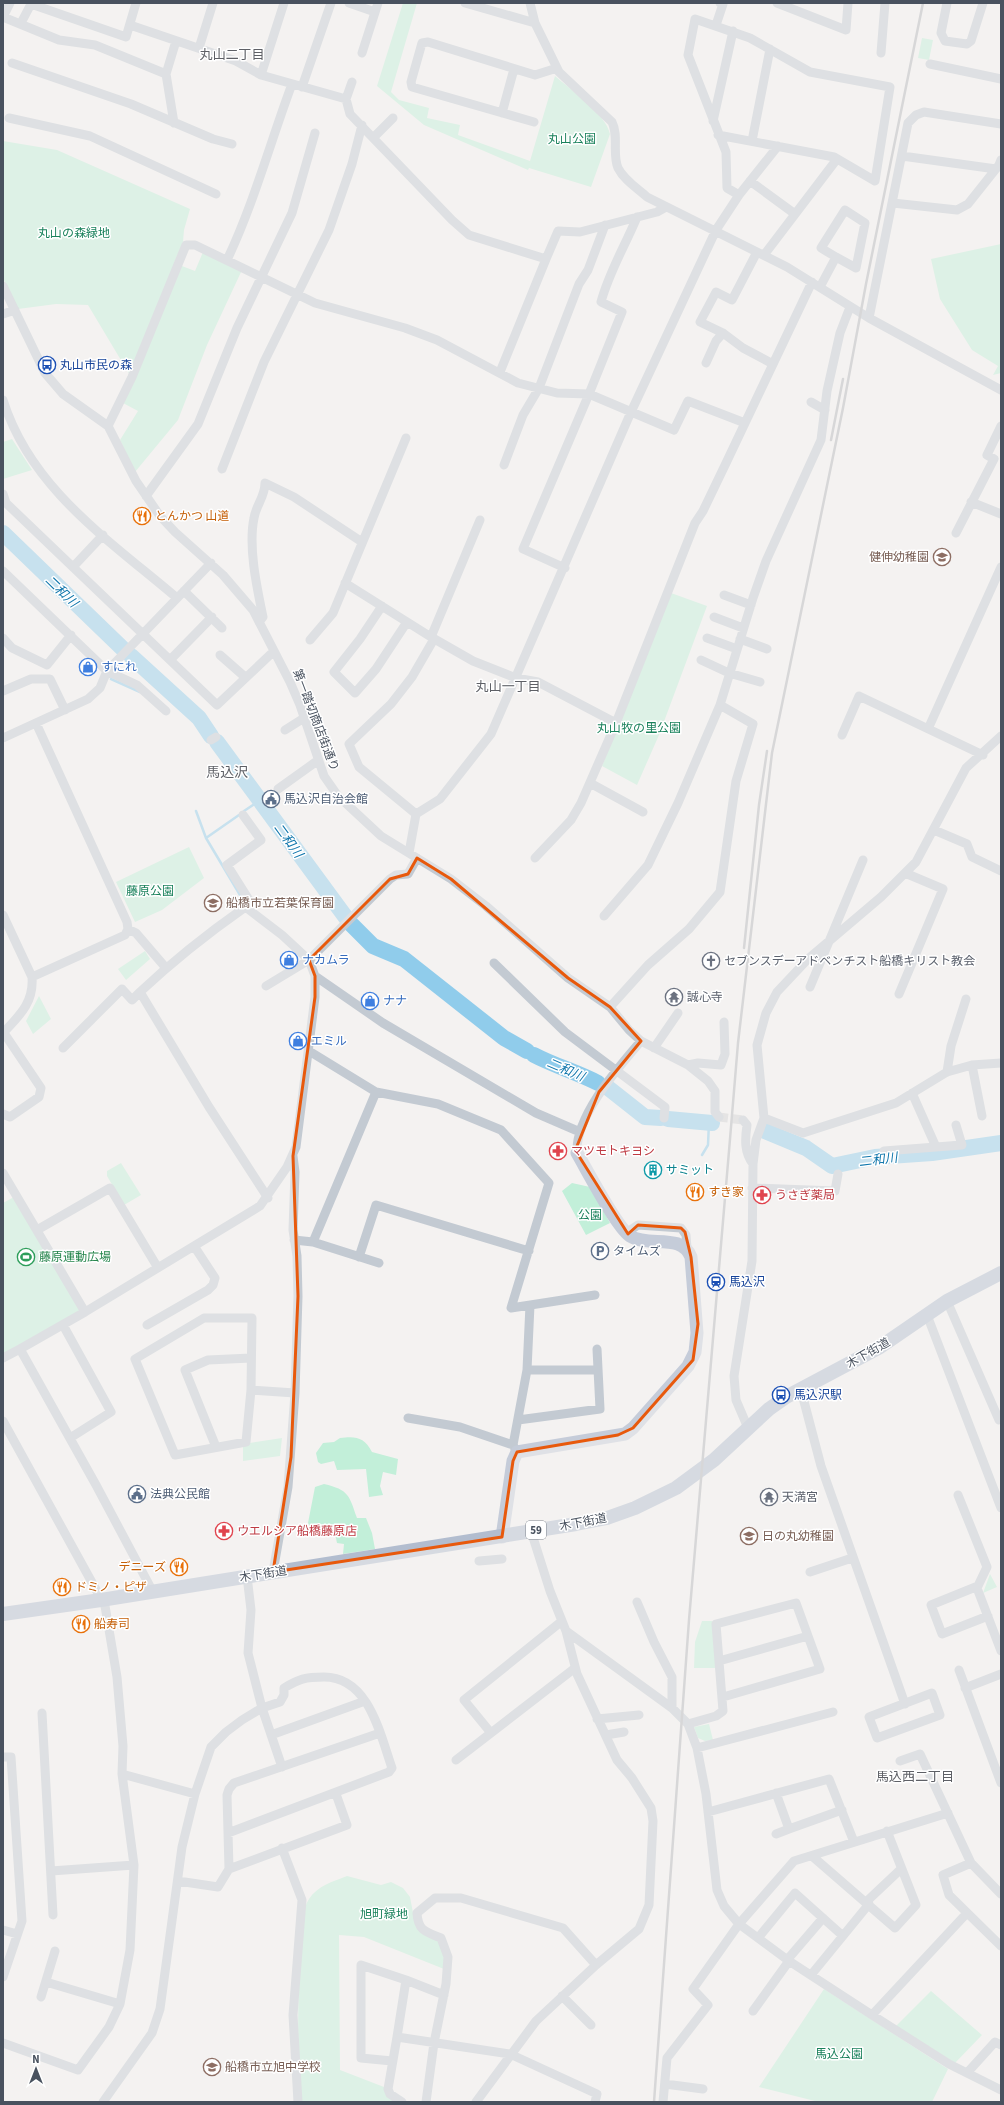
<svg xmlns="http://www.w3.org/2000/svg" width="1004" height="2105" viewBox="0 0 1004 2105" font-family="'Source Sans 3','Noto Sans JP',sans-serif">
<style>
.green{fill:#c2efd9}
.lines{fill:none;stroke-linecap:round;stroke-linejoin:round}
.stream{stroke:#90cceb;stroke-width:2.5}
.river{stroke:#90cceb;stroke-width:16}
.street-tunnel{stroke:#d2d2d4;stroke-width:9;stroke-dasharray:9 4.5;stroke-linecap:butt}
.street{stroke:#c3cad2;stroke-width:9}
.secondary{stroke:#c5ccd9;stroke-width:13}
.primary{stroke:#b2bdcf;stroke-width:14}
.rail{stroke:#b4b6bb;stroke-width:2.5}
.marked{fill:none;stroke:#e8590c;stroke-width:3;stroke-linejoin:round}
.labels{text-anchor:middle;stroke-width:3;stroke-linejoin:round;paint-order:stroke}
.shield{fill:#fff;stroke:#80868f;stroke-width:1}
.shield-label{font-size:11px;font-weight:bold;fill:#49525f}
.park-label{font-size:12px;fill:#19815b;stroke:#fff}
.transit-label{font-size:12px;fill:#164399;stroke:#fff;text-anchor:start}
.food-label{font-size:12px;fill:#c56008;stroke:#fff;text-anchor:start}
.education-label{font-size:12px;fill:#785e54;stroke:#fff;text-anchor:start}
.shop-label{font-size:12px;fill:#366cbe;stroke:#fff;text-anchor:start}
.street-label{font-size:12px;fill:#49525f;stroke:#fff}
.service-label{font-size:12px;fill:#4e5e75;stroke:#fff;text-anchor:start}
.worship-label{font-size:12px;fill:#5b616d;stroke:#fff;text-anchor:start}
.health-label{font-size:12px;fill:#be3a42;stroke:#fff;text-anchor:start}
.culture-label{font-size:12px;fill:#0d838f;stroke:#fff;text-anchor:start}
.leisure-label{font-size:12px;fill:#27864d;stroke:#fff;text-anchor:start}
.neighbourhood-label{font-size:13px;fill:#5e6066;stroke:#fff}
.water-label{font-size:13px;font-style:italic;fill:#0f76ac;stroke:#fff}
.quarter-label{font-size:14px;fill:#5e6066;stroke:#fff}
</style>
<rect width="100%" height="100%" fill="#f4f2f1"/>
<!-- green -->
<path class="green" d="M403 3H417L391 92 399 100 429 108 427 118 460 125 458 135 530 161 555 76C571 90 606 114 610 134L591 187 529 168 528 170 424 125 377 86Z
M922 38 933 40 929 60 918 58Z
M3 141 57 150 190 209 184 230 183 242 174 263 195 271 203 252 242 270 207 345 178 420 135 472 120 440 138 411 123 403 134 382 88 305 56 304 18 309 3 278Z
M1001 244V373L993 375 998 366 972 350 940 299 931 259Z
M12 439 32 470 3 479V442Z
M671 593 707 606 659 735 637 785 602 766Z
M189 847 204 878 162 910 135 922 116 882Z
M145 951 150 959 126 980 118 969Z
M39 996 51 1019 33 1034 26 1021Z
M121 1163 141 1195 124 1205 107 1176V1171Z
M572 1183 590 1187 610 1223 586 1235 562 1191Z
M14 1197 81 1310 3 1354V1203Z
M282 1438 280 1456 243 1461V1444Z
M340 1438C356 1436 364 1437 372 1452L398 1459 396 1475 383 1472 380 1486 383 1495 369 1497 366 1469 337 1470 334 1461 321 1464 318 1462 316 1453 323 1443 334 1442Z
M324 1484C349 1490 349 1495 357 1518H366L372 1533 375 1549 343 1554 344 1544 337 1543 334 1529 311 1528 308 1523 315 1487Z
M990 1574 997 1587 983 1593Z
M702 1621H712L716 1668H694L695 1642Z
M709 1724 713 1740 705 1741 698 1738 694 1727Z
M347 1876 381 1885 391 1882 403 1888 410 1897 414 1918 437 1939 445 1957 444 1969 364 1937 339 1935 340 2070 384 2087 396 2102H301C297 2047 297 1993 302 1938 303 1926 302 1909 309 1899 317 1886 334 1881 347 1876Z
M824 1989 948 2069 932 2102H819L759 2087Z
M931 1991 982 2035 955 2063 896 2026Z"/>
<g class="lines">
<!-- stream -->
<path class="stream" d="M111 679 140 692
M196 811 206 838
M244 811 259 801
M239 815 206 838 243 900
M702 1155 708 1145 709 1122"/>
<!-- river -->
<path class="river" d="M3 533 122 648
M131 656 199 718 211 736
M217 742 347 919
M351 924 373 946 404 959 504 1038 527 1051
M534 1055C555 1066 577 1072 598 1083
M607 1087 645 1117 661 1118
M668 1119 712 1123
M765 1131 806 1148 832 1166 875 1157 932 1153 1001 1143"/>
<!-- street-tunnel -->
<path class="street-tunnel" d="M719 1117 743 1120"/>
<!-- street -->
<path class="street" d="M349 3 375 12
M465 3 535 23
M530 3 535 23 559 72 612 122C619 136 612 154 618 168 624 180 637 188 647 197L787 267 869 318 1001 390
M777 3 846 30 848 3
M947 3 941 33 945 41 967 44 971 41 983 3
M3 17 59 40 95 45 166 74
M3 17 10 3
M21 23 31 4 126 37 136 3
M130 25 236 61 261 75 346 99 350 114 452 220 469 235 546 259 558 231 580 232 657 212 666 207
M716 25 723 4 720 3
M199 48 213 3
M362 53 378 3
M881 53 885 3
M12 63 131 104 213 139 232 144
M930 64 1001 79
M261 75 284 3
M302 87 331 3
M346 99 352 82
M502 113 514 69
M9 118 90 136 216 194
M713 121 733 31
M534 122 412 87 411 82 422 43 428 42 535 75 557 68
M174 123 166 74 176 41
M718 135 834 157 875 181 890 87 810 72 750 38 695 19 688 55 726 152 727 188 739 195
M374 137 393 118
M752 141 770 49
M902 156 996 169
M750 181 795 214
M893 203 957 210 968 204 999 165 1001 160
M757 252 732 300 716 292 700 322 723 333 743 348 773 364
M764 255 837 159
M227 260C254 203 270 143 292 84
M3 286 45 373 63 394 108 426 136 481 160 516 175 532 223 575 253 610 290 682 300 705 324 776 338 796 381 836 451 879 486 906 568 978 610 1007 629 1030 641 1041 688 1065 708 1081 715 1091V1112L719 1117
M820 287 836 257 821 248 845 210 865 223 856 268 836 257
M3 314 15 310
M869 318 908 123 916 115 924 112 1001 124
M706 363 716 341 723 333
M500 372 546 259
M3 400C31 489 109 540 177 598
M811 402 825 410
M108 426 132 377 186 245H195L315 303 405 328 437 340 518 383 557 393 589 394 674 430 688 401 745 423
M504 465 523 415 539 388 579 284 588 270 605 225
M222 469 264 362 329 230 352 164 362 125
M3 494 6 503 217 705 273 652
M146 496 198 424 237 328 292 213 315 133
M971 502 1001 514
M956 533 994 459 987 455 1001 426
M73 567 103 535
M565 568 523 549 589 394 622 312 601 302C609 272 625 246 637 217
M3 571 107 671 137 685 166 711
M345 583 431 637 473 661 516 678 538 682 616 723
M184 591 222 628
M724 595 751 605
M382 606 360 639 334 672 355 693 376 669 407 622
M714 617 743 628
M259 622 263 617C257 588 248 547 254 518 256 505 265 497 265 483L294 497 362 542
M431 637 480 520
M3 638 12 648 47 665 71 635
M707 638 737 649
M740 639 767 649
M310 640 333 613 406 438
M220 655 245 677
M170 660 212 617
M701 660 729 673 760 682
M3 691 31 679H50L65 710
M928 729 1001 567
M285 730 304 718
M842 735 859 696 983 755
M3 738 88 699 100 688 107 671 211 563
M211 740 216 737
M590 783 643 812
M278 789 317 761
M416 814 440 799 491 734 631 412 716 230 739 195 778 146
M243 815 261 840 227 865 249 900 248 909
M934 830 967 844 972 857 1001 871
M409 853 416 814 359 767 349 744 391 704 412 677 434 639
M535 858 571 820 581 803 616 723 695 523 703 511 727 461 812 282
M3 915 32 977C34 1003 19 1016 3 1033
M604 916 648 865 678 803 720 705
M128 929 136 933 166 968
M494 963 565 1032 665 1107 664 1118
M315 976 383 1023 536 1113 580 1132
M32 977 125 935 128 929 127 922 36 723
M266 986 309 960 282 935 248 909 244 908C207 934 173 961 140 992L209 1107 268 1198
M810 987 863 860
M899 994 943 889 905 873
M610 1007 648 965 689 929 720 892 736 781 753 724 720 705 753 598 766 561 821 440 827 391 840 333 850 307
M63 1048 122 989 132 1000 140 992
M654 1048 678 1013
M309 1051 376 1092 438 1104 501 1130 549 1183 511 1308 595 1295
M688 1065 698 1063 721 1065 725 1054 724 1022
M972 1065 982 1116
M947 1072 951 1046 966 999
M912 1093 936 1147
M3 1114 10 1117 39 1097 41 1088 4 1033
M764 1118 803 1133 896 1103 947 1072 972 1065 1001 1063
M743 1120 747 1125C745 1139 744 1152 753 1164
M884 1151 962 1145 956 1125
M577 1153C575 1116 618 1068 641 1041
M3 1173 85 1312 260 1206 287 1167 296 1147 315 997V976L309 960 390 879 396 875 408 874 417 858
M752 1188 835 1191 838 1174
M37 1230 110 1188 158 1268
M629 1236 632 1229 638 1225 681 1228 686 1235 687 1248
M294 1240 313 1242 379 1263
M313 1242 376 1092
M359 1257 376 1205 529 1251
M947 1301 999 1420
M927 1315 1001 1508
M63 1325 111 1412 70 1438
M147 1325 208 1290 213 1285 215 1278 194 1246
M20 1349 85 1312
M3 1358 20 1349 96 1485 153 1592
M527 1370H598
M251 1390 246 1442 175 1455 135 1359 204 1318H252L251 1390 295 1393
M801 1390 821 1466 905 1704
M408 1418 460 1427 513 1445
M518 1420 600 1409 597 1349
M3 1421 105 1606 117 1677 123 1746 122 1774 134 1865 130 1950 120 2004 109 2027 78 2070 3 2043
M748 1428 736 1400 734 1376 752 1261 753 1164 756 1140 764 1118 757 1045 766 1013 777 992 808 959 881 897 916 862 966 768 1001 736
M216 1447 185 1370 208 1360 251 1358
M517 1452 513 1445 527 1370 530 1305
M958 1495 987 1567 977 1588 1001 1651
M479 1561 502 1559
M273 1572 288 1487 295 1393 298 1296 297 1256 293 1230 295 1172 293 1156
M810 1572 852 1558
M247 1576 251 1610 248 1653 262 1708 282 1767
M978 1586 931 1605 942 1634 988 1616
M637 1602 654 1642 672 1677V1708
M566 1631 672 1708 688 1724 697 1748 706 1794 717 1890 724 1906 739 1924 789 1961 872 2015 949 2064 1001 2090
M719 1661 808 1636
M959 1670 1001 1783
M965 1688 1001 1674
M932 1693 940 1715 877 1738 869 1717Z
M42 1713 53 1915
M597 1719 639 1715
M688 1724 716 1716 723 1711 716 1624 796 1603 820 1669 723 1697
M491 1733 464 1700 562 1621
M271 1735 365 1701
M606 1735 624 1732
M697 1748 833 1712
M3 1757H11L22 1921 3 1977
M456 1760 575 1668
M900 1761 920 1754 971 1863 1001 1894
M122 1774 195 1794
M776 1793 789 1829 842 1810
M708 1812 829 1779 854 1842
M776 1834 789 1829
M282 1848 302 1900 293 2015 298 2102
M812 1856 895 1928 916 1905 887 1831
M971 1863 943 1875 949 1895 1001 1946
M229 1869 347 1825 336 1794
M51 1871 134 1865
M178 1881 218 1887 229 1869 227 1795 229 1789 234 1783 380 1733
M866 1902 901 1869
M3 1930 17 1934
M758 1938 795 1893 843 1936
M787 1960 823 1918
M811 1975 869 1904
M406 1980 444 1995
M46 1982 120 2004
M562 1996 591 2025
M41 1997 55 1951
M753 2011 789 1961
M872 2015 967 1913
M397 2037 388 2089 390 2094 402 2102
M392 2061 361 2058V1965L406 1980 397 2037 510 2054 597 2094 595 2102
M967 2073 995 2042 1001 2045
M665 2084 703 2089
M103 2102 152 2033 160 2009 182 1847 195 1794 211 1747 226 1732 242 1720 262 1708 280 1702 284 1695V1688C299 1679 305 1677 324 1677 369 1677 380 1734 392 1768L389 1772 228 1833
M426 2102 434 2043 446 1984 448 1957 441 1938C426 1932 418 1931 417 1913L435 1898H461L563 1928 596 1965
M476 2102 536 2021 596 1965 639 1929 649 1905 653 1821 651 1808 632 1778 617 1760 577 1674 566 1631 550 1591 531 1531
M663 2102 667 2058 708 2005 693 1989 739 1924 794 1861 948 1813"/>
<!-- secondary -->
<path class="secondary" d="M502 1537 513 1461 517 1452 625 1434 633 1428 688 1366 695 1352 697 1333 691 1257C681 1232 649 1248 630 1236 617 1228 587 1170 577 1153"/>
<!-- primary -->
<path class="primary" d="M3 1614 101 1600 576 1524 607 1518 635 1508 676 1488 714 1460 769 1409 786 1397 880 1347 947 1301 1001 1273"/>
<!-- rail -->
<path class="rail" d="M831 440 843 379
M744 948 759 805 767 751
M654 2102 689 1620 729 1151 738 1043 772 753 843 408 866 284 923 3"/>
</g>
<!-- marked area -->
<path d="M0 0H1004V2105H0ZM417 858 451 879 568 978 610 1007 641 1041 599 1092 577 1146V1153L628 1234 638 1225 681 1228 685 1232 691 1257 698 1324 693 1360 633 1428 618 1435 517 1452 513 1461 502 1537 273 1572 291 1457 298 1296 293 1156 315 997V976L309 960 390 879 408 874Z" fill="#f4f2f1" fill-opacity=".55" fill-rule="evenodd"/>
<path class="marked" d="M417 858 451 879 568 978 610 1007 641 1041 599 1092 577 1146V1153L628 1234 638 1225 681 1228 685 1232 691 1257 698 1324 693 1360 633 1428 618 1435 517 1452 513 1461 502 1537 273 1572 291 1457 298 1296 293 1156 315 997V976L309 960 390 879 408 874Z"/>
<!-- icons -->
<defs>
<symbol id="bus-ring" viewBox="-11 -11 22 22"><circle r="9.5" fill="#fff" stroke="#1a4fb4" stroke-width="1.5"/><path d="M-5-6H5V4H4V6H2V4H-2V6H-4V4H-5ZM-3.5-4V0h7V-4ZM-3.5 1.2v1.5H-2V1.2ZM2 1.2v1.5H3.5V1.2Z" fill="#1a4fb4"/></symbol>
<symbol id="restaurant-ring" viewBox="-11 -11 22 22"><circle r="9.5" fill="#fff" stroke="#e8710a" stroke-width="1.5"/><path d="M-5-6h1v4h1v-4h1v4h1v-4h1v5L-1.5 .5V6h-2V.5L-5-1ZM5-6V6H3V1.5H1.5Q1.5-4 5-6Z" fill="#e8710a"/></symbol>
<symbol id="school-ring" viewBox="-11 -11 22 22"><circle r="9.5" fill="#fff" stroke="#8d6e63" stroke-width="1.5"/><path d="M0-5L7-2L0 1L-7-2ZM-4 1L0 2.5L4 1V4Q0 6-4 4Z" fill="#8d6e63"/></symbol>
<symbol id="shop-ring" viewBox="-11 -11 22 22"><circle r="9.5" fill="#fff" stroke="#3f7fe0" stroke-width="1.5"/><path d="M-5-2.5h2.3a2.7 3.5 0 0 1 5.4 0H5L5.5 6h-11ZM-1.5-2.5h3a1.5 2.3 0 0 0-3 0Z" fill="#3f7fe0"/></symbol>
<symbol id="civic-ring" viewBox="-11 -11 22 22"><circle r="9.5" fill="#fff" stroke="#5c6f8a" stroke-width="1.5"/><path d="M-.6-6.5H3V-4.5H.6V-3L4-1V1h2V6H-6V1h2V-1L-.6-3ZM-1.2 2.5V6h2.4V2.5Z" fill="#5c6f8a"/></symbol>
<symbol id="church-ring" viewBox="-11 -11 22 22"><circle r="9.5" fill="#fff" stroke="#6b7280" stroke-width="1.5"/><path d="M-1.2-6h2.4v3.5h3.3v2.4h-3.3V6h-2.4V-.1h-3.3v-2.4h3.3Z" fill="#6b7280"/></symbol>
<symbol id="temple-ring" viewBox="-11 -11 22 22"><circle r="9.5" fill="#fff" stroke="#6b7280" stroke-width="1.5"/><path d="M0-6L5-2H3V0L6.5 2.5H4V6H1.5V3h-3V6H-4V2.5H-6.5L-3 0V-2H-5Z" fill="#6b7280"/></symbol>
<symbol id="pharmacy-ring" viewBox="-11 -11 22 22"><circle r="9.5" fill="#fff" stroke="#e0444e" stroke-width="1.5"/><path d="M-2-6h4v4h4v4h-4v4h-4v-4h-4v-4h4Z" fill="#e0444e"/></symbol>
<symbol id="building-ring" viewBox="-11 -11 22 22"><circle r="9.5" fill="#fff" stroke="#0f9aa8" stroke-width="1.5"/><path d="M-4-6H4V6H1V3H-1V6H-4ZM-2.5-4.3h1.7v1.8h-1.7ZM.8-4.3h1.7v1.8H.8ZM-2.5-1h1.7V.8h-1.7ZM.8-1h1.7V.8H.8Z" fill="#0f9aa8"/></symbol>
<symbol id="parking-ring" viewBox="-11 -11 22 22"><circle r="9.5" fill="#fff" stroke="#5c6f8a" stroke-width="1.5"/><path d="M-3.5-5.5H1a3.5 3.5 0 0 1 0 7H-1V5.5H-3.5ZM-1-3.4V-.6H.8a1.4 1.4 0 0 0 0-2.8Z" fill="#5c6f8a"/></symbol>
<symbol id="stadium-ring" viewBox="-11 -11 22 22"><circle r="9.5" fill="#fff" stroke="#2e9e5b" stroke-width="1.5"/><path d="M0-5a6.5 5 0 1 0 0 10a6.5 5 0 1 0 0-10ZM-3.5-1.8h7v3.6h-7Z" fill="#2e9e5b"/></symbol>
<symbol id="station-ring" viewBox="-11 -11 22 22"><circle r="9.5" fill="#fff" stroke="#1a4fb4" stroke-width="1.5"/><path d="M-3-6H3Q5-6 5-4V2Q5 4 3 4L4.5 6H3L1.5 4h-3L-3 6H-4.5L-3 4Q-5 4-5 2V-4Q-5-6-3-6ZM-3.5-4v3h7v-3ZM-3.5 1v1.5H-2V1ZM2 1v1.5H3.5V1Z" fill="#1a4fb4"/></symbol>
</defs>
<g fill-rule="evenodd">
<use href="#bus-ring" x="37" y="355" width="20" height="20"/>
<use href="#restaurant-ring" x="132" y="506" width="20" height="20"/>
<use href="#school-ring" x="932" y="547" width="20" height="20"/>
<use href="#shop-ring" x="78" y="657" width="20" height="20"/>
<use href="#civic-ring" x="261" y="789" width="20" height="20"/>
<use href="#school-ring" x="203" y="893" width="20" height="20"/>
<use href="#shop-ring" x="279" y="950" width="20" height="20"/>
<use href="#church-ring" x="701" y="951" width="20" height="20"/>
<use href="#temple-ring" x="664" y="987" width="20" height="20"/>
<use href="#shop-ring" x="360" y="991" width="20" height="20"/>
<use href="#shop-ring" x="288" y="1031" width="20" height="20"/>
<use href="#pharmacy-ring" x="548" y="1141" width="20" height="20"/>
<use href="#building-ring" x="643" y="1160" width="20" height="20"/>
<use href="#restaurant-ring" x="685" y="1182" width="20" height="20"/>
<use href="#pharmacy-ring" x="752" y="1185" width="20" height="20"/>
<use href="#parking-ring" x="590" y="1241" width="20" height="20"/>
<use href="#stadium-ring" x="16" y="1247" width="20" height="20"/>
<use href="#station-ring" x="706" y="1272" width="20" height="20"/>
<use href="#bus-ring" x="771" y="1385" width="20" height="20"/>
<use href="#civic-ring" x="127" y="1484" width="20" height="20"/>
<use href="#temple-ring" x="759" y="1487" width="20" height="20"/>
<use href="#pharmacy-ring" x="214" y="1521" width="20" height="20"/>
<use href="#school-ring" x="739" y="1526" width="20" height="20"/>
<use href="#restaurant-ring" x="169" y="1557" width="20" height="20"/>
<use href="#restaurant-ring" x="52" y="1577" width="20" height="20"/>
<use href="#restaurant-ring" x="71" y="1614" width="20" height="20"/>
<use href="#school-ring" x="202" y="2057" width="20" height="20"/>
</g>
<g class="labels">
<!-- shield labels -->
<rect class="shield" x="526" y="1521" width="20" height="18" rx="3"/>
<g class="shield-label">
<text x="536" y="1534">59</text>
</g>
<!-- park labels -->
<g class="park-label">
<text x="572" y="143">丸山公園</text>
<text x="74" y="237">丸山の森緑地</text>
<text x="639" y="732">丸山牧の里公園</text>
<text x="150" y="895">藤原公園</text>
<text x="590" y="1219">公園</text>
<text x="384" y="1918">旭町緑地</text>
<text x="839" y="2058">馬込公園</text>
</g>
<!-- transit labels -->
<g class="transit-label">
<text x="60" y="369">丸山市民の森</text>
<text x="729" y="1286">馬込沢</text>
<text x="794" y="1399">馬込沢駅</text>
</g>
<!-- food labels -->
<g class="food-label">
<text x="155" y="520">とんかつ 山道</text>
<text x="708" y="1196">すき家</text>
<text x="166" y="1571" text-anchor="end">デニーズ</text>
<text x="75" y="1591">ドミノ・ピザ</text>
<text x="94" y="1628">船寿司</text>
</g>
<!-- education labels -->
<g class="education-label">
<text x="929" y="561" text-anchor="end">健伸幼稚園</text>
<text x="226" y="907">船橋市立若葉保育園</text>
<text x="762" y="1540">日の丸幼稚園</text>
<text x="225" y="2071">船橋市立旭中学校</text>
</g>
<!-- shop labels -->
<g class="shop-label">
<text x="101" y="671">すにれ</text>
<text x="302" y="964">ナカムラ</text>
<text x="383" y="1005">ナナ</text>
<text x="311" y="1045">エミル</text>
</g>
<!-- street labels -->
<g class="street-label">
<text transform="translate(316 720) rotate(69)" y="4">第一踏切商店街通り</text>
<text transform="translate(868 1353) rotate(-30)" y="4">木下街道</text>
<text transform="translate(583 1522) rotate(-11)" y="4">木下街道</text>
<text transform="translate(263 1574) rotate(-9)" y="4">木下街道</text>
</g>
<!-- service labels -->
<g class="service-label">
<text x="284" y="803">馬込沢自治会館</text>
<text x="613" y="1255">タイムズ</text>
<text x="150" y="1498">法典公民館</text>
</g>
<!-- worship labels -->
<g class="worship-label">
<text x="724" y="965">セブンスデーアドベンチスト船橋キリスト教会</text>
<text x="687" y="1001">誠心寺</text>
<text x="782" y="1501">天満宮</text>
</g>
<!-- health labels -->
<g class="health-label">
<text x="571" y="1155">マツモトキヨシ</text>
<text x="775" y="1199">うさぎ薬局</text>
<text x="237" y="1535">ウエルシア船橋藤原店</text>
</g>
<!-- culture labels -->
<g class="culture-label">
<text x="666" y="1174">サミット</text>
</g>
<!-- leisure labels -->
<g class="leisure-label">
<text x="39" y="1261">藤原運動広場</text>
</g>
<!-- neighbourhood labels -->
<g class="neighbourhood-label">
<text x="232" y="59">丸山二丁目</text>
<text x="508" y="691">丸山一丁目</text>
<text x="915" y="1781">馬込西二丁目</text>
</g>
<!-- water labels -->
<g class="water-label">
<text transform="translate(62 591) rotate(44)" y="5">二和川</text>
<text transform="translate(289 840) rotate(54)" y="5">二和川</text>
<text transform="translate(566 1069) rotate(23)" y="5">二和川</text>
<text transform="translate(878 1159) rotate(-7)" y="5">二和川</text>
</g>
<!-- quarter labels -->
<g class="quarter-label">
<text x="227" y="777">馬込沢</text>
</g>
</g>
<!-- border -->
<rect width="1004" height="2105" fill="none" stroke="#49525f" stroke-width="8"/>
<!-- north arrow -->
<g transform="translate(36 2069)" stroke="#ffffff" stroke-width="3" paint-order="stroke">
<path d="M0-3L7 15L0 10L-7 15Z" fill="#49525f"/>
<text y="-6" font-size="11" font-weight="bold" text-anchor="middle" fill="#49525f">N</text>
</g>
</svg>
